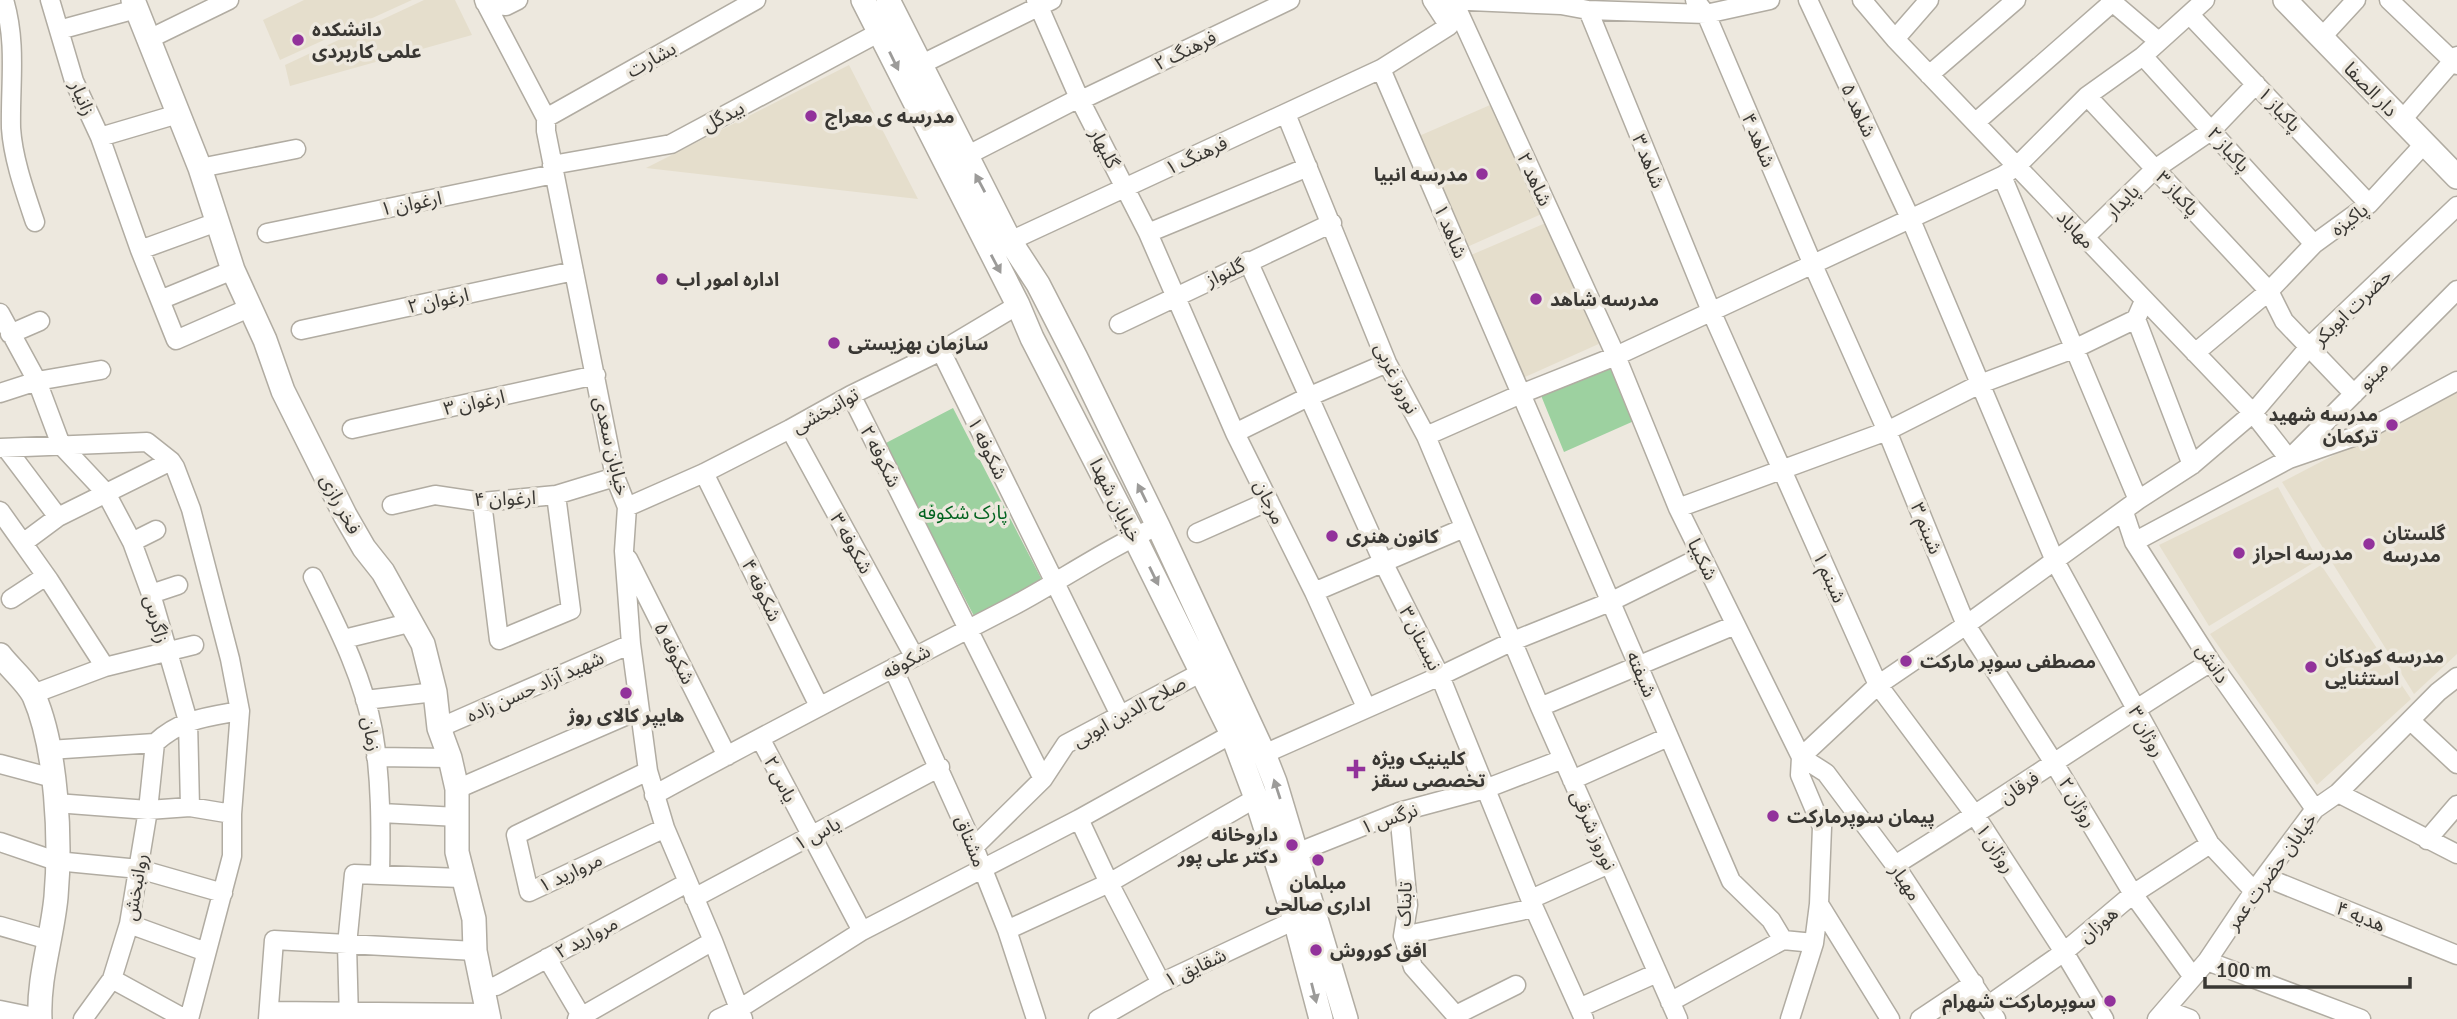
<svg xmlns="http://www.w3.org/2000/svg" width="2457" height="1019" viewBox="0 0 2457 1019" font-family="Signika,'Noto Sans Arabic',sans-serif">
<style>
.built{fill:#e5decc}
.green{fill:#9dd1a0}
.lines{fill:none;stroke-linecap:round;stroke-linejoin:round}
.minor-casing{stroke:#b1aca2;stroke-width:21}
.major-casing{stroke:#b1aca2;stroke-width:26}
.minor{stroke:#fff;stroke-width:18}
.major{stroke:#fff;stroke-width:23}
.oneway{fill:#9c9b99}
.poi-dot{fill:#92329b;stroke:#ede8de;stroke-width:2.5}
.labels{text-anchor:middle;stroke-width:7;stroke-linejoin:round;paint-order:stroke}
.poi-label{font-size:19px;font-weight:bold;fill:#393733;stroke:#ede8de;text-anchor:start}
.street-label{font-size:19px;fill:#393733;stroke:#ede8de}
.park-label{font-size:19px;fill:#02631f;stroke:#ede8de}
</style>
<rect width="100%" height="100%" fill="#ede8de"/>
<!-- built -->
<path class="built" d="M304 0H412L280 60 263 20Z
M424 0H455L472 35 290 86 285 65Z
M849 65 918 199 646 168Z
M1497 102 1546 212 1467 247 1419 136Z
M1548 222 1603 342 1523 378 1471 255Z
M2457 391V654L2414 694 2282 482Z
M2278 487 2318 560 2209 626 2159 545Z
M2321 565 2411 699 2317 785 2210 634Z"/>
<!-- green -->
<path class="green" d="M1611 364 1634 421 1564 452 1540 393Z
M953 408 1042 580 974 616 884 444Z"/>
<g class="lines">
<defs>
<path id="minor" d="M4 0C17 43 10 84 11 128 13 159 25 192 35 222
M50 0 74 81 100 137 140 250 176 340 249 308
M484 0 546 118V131L615 477 627 507 624 551 631 644 648 771 665 828 713 941 743 1019
M486 0 485 3 506 6 518 0
M1036 0 1079 98 1148 233 1235 433 1314 592 1366 707
M1447 0 1561 5 1588 10 1706 14 1770 0
M1695 0 1706 14 1813 265 1887 431 1966 625 2054 763 2133 894 2193 977
M1808 0 1911 220 2055 561 2210 844 2254 891
M1862 0 1895 39 2253 413 2289 459
M2110 0 2157 40
M2389 0 2457 65
M1454 2 1616 356 1678 508 1801 757 1800 775 1822 827 1819 904 1814 943 1790 1019
M1588 10 1711 311 1878 685 1975 815 2064 952 2104 1019
M2190 15 2369 204
M59 30 136 9
M2321 38 2356 0
M149 39 229 0
M1895 39 1929 0
M2143 56 2314 244
M922 64 1052 0
M1381 69 1731 881 1771 920 1783 940
M1929 75 2016 0
M2087 96 2269 291 2284 321 2354 394
M1081 100 1290 0
M1286 114 1387 363 1426 436 1540 707 1678 1019
M546 118 756 0
M2401 121 2457 56
M1976 122 2115 0
M100 137 178 114
M966 156 1079 98
M552 165 671 144 880 32
M200 168 296 149
M2002 176 2138 500
M267 233 554 174
M1148 233 1308 167
M2084 238 2155 169 2212 130 2256 84
M1010 241 1381 69 1449 26 1432 0
M140 250 217 222
M1248 261 1383 562 1440 676 1534 908 1584 1019
M160 300 233 270
M0 313 37 381 61 445 106 493 132 542 151 594 188 721 190 807 232 814V856L189 1019
M2136 319 2192 465
M1119 324 1332 223
M301 330 574 271
M10 334 40 321
M941 351 1120 715
M2195 353 2269 291 2314 244 2369 204 2425 143
M0 393 37 381 101 370
M851 395 1043 779
M352 429 596 375
M790 429 914 656
M1235 433 1308 397 1387 363
M1426 436 1521 394 1616 356 2002 176 2016 167 2087 96 2143 56 2205 0
M0 448 147 442 171 461 175 467 191 509 230 659 240 711 232 814
M6 448 58 517
M2294 454 2457 290
M704 473 819 706
M482 502 499 640 571 610 556 495
M392 505 435 495 482 502 556 495 615 477
M627 507 704 473 790 429 851 395 941 351 1018 305
M1678 508 1887 431 1980 384 2076 348 2136 319 2144 301
M0 511 49 580 105 667
M2124 512 2134 542 2211 662 2315 809
M1197 533 1269 501
M132 542 156 530
M2134 542 2289 459 2353 437 2457 381
M23 543 58 517 171 461
M628 559 727 756
M313 577C337 626 363 676 373 731 381 778 381 827 380 875
M1314 592 1464 528
M151 594 178 585
M11 599 46 576
M344 639 409 623
M893 668 974 847 1007 930 1036 1019
M33 694 105 667 194 645
M365 700 435 692
M1540 707 1735 625
M2411 721 2457 764
M439 728 631 644
M760 738 862 931
M49 750 155 743C181 719 207 717 240 711
M1264 754 1440 676 1513 641 1610 602 1701 557
M376 757 450 758
M1801 757 1878 685 1966 625 2138 500 2192 465 2253 413 2309 347 2457 206
M1801 757 1826 773 1895 865 1996 1019
M0 764 53 778
M648 771 516 835 529 892 665 828
M1572 780 1668 737
M457 789 639 710
M2338 793 2457 854
M654 795C773 730 893 668 1013 606 1062 580 1107 548 1158 526
M56 803 148 810 190 807
M1399 812 1408 905 1403 936 1413 967 1459 1019
M381 813 458 817
M1079 819 1109 883 1161 983
M2427 840 2457 805
M0 842 56 861 139 869 223 893
M974 847 1043 779 1066 744 1202 672
M1296 853 1399 812 1485 789 1563 759
M1895 865C2002 799 2105 727 2211 662
M2265 877 2457 955
M694 898 940 767
M1531 899 1609 864
M1819 904 1890 1019
M129 924 206 952
M0 926 49 940
M1007 930 1109 883 1256 798
M1403 936 1534 908
M547 958 583 1019
M2207 961 2361 1019
M112 979 185 1019
M484 987 496 986 687 883
M1670 1002 1783 940 1814 943
M1987 1006 2064 952 2133 894 2210 844
M1579 1008 1657 973
M0 1010 39 1018
M2166 1010 2190 1019
M269 1011 487 1013
M1456 1015 1516 985
M83 1019 112 979 129 924 148 810 155 743
M268 1019 274 940 475 951
M349 1019 347 945 354 874 461 878
M577 1019 713 941
M718 1019 739 1009 862 931 1079 819 1232 734
M1098 1019 1161 983 1295 920
M1920 1019 1974 983
M2157 1019 2207 961 2254 891 2315 809 2338 793 2438 692 2457 677"/>
<path id="major" d="M133 0 200 168 233 270 265 340 283 391 345 515 364 548 383 572 423 644 435 692 439 728 450 758 457 789V852L474 919 475 951 489 1019
M863 0 1018 305 1032 338 1134 536 1232 734 1256 798 1295 920 1321 1019
M888 0 1010 241 1038 284 1076 358 1158 526 1264 754 1275 782 1346 1019
M2285 0 2457 177
M0 655C10 668 27 682 34 696 57 749 61 840 56 897 52 939 38 977 40 1019"/>
</defs>
<!-- minor casing -->
<use href="#minor" class="minor-casing"/>
<!-- major casing -->
<use href="#major" class="major-casing"/>
<!-- minor -->
<use href="#minor" class="minor"/>
<!-- major -->
<use href="#major" class="major"/>
</g>
<!-- one-way arrows -->
<defs><path id="oneway-solid" d="M-6-.8H1V-3.2L6.5 0L1 3.2V.8H-6Z" transform="scale(1.75)"/></defs>
<g class="oneway">
<use href="#oneway-solid" transform="translate(894 61) rotate(64)"/>
<use href="#oneway-solid" transform="translate(980 183) rotate(-118)"/>
<use href="#oneway-solid" transform="translate(996 264) rotate(62)"/>
<use href="#oneway-solid" transform="translate(1142 493) rotate(-116)"/>
<use href="#oneway-solid" transform="translate(1154 576) rotate(64)"/>
<use href="#oneway-solid" transform="translate(1277 789) rotate(-108)"/>
<use href="#oneway-solid" transform="translate(1314 993) rotate(76)"/>
</g>
<!-- markers -->
<g class="poi-dot">
<circle cx="298" cy="40" r="7"/>
<circle cx="811" cy="116" r="7"/>
<circle cx="1482" cy="174" r="7"/>
<circle cx="662" cy="279" r="7"/>
<circle cx="1536" cy="299" r="7"/>
<circle cx="834" cy="343" r="7"/>
<circle cx="2392" cy="425" r="7"/>
<circle cx="1332" cy="536" r="7"/>
<circle cx="2369" cy="544" r="7"/>
<circle cx="2239" cy="553" r="7"/>
<circle cx="1906" cy="661" r="7"/>
<circle cx="2311" cy="667" r="7"/>
<circle cx="626" cy="693" r="7"/>
<path d="M1352.5 758.5h7v7h7v7h-7v7h-7v-7h-7v-7h7z"/>
<circle cx="1773" cy="816" r="7"/>
<circle cx="1292" cy="845" r="7"/>
<circle cx="1318" cy="860" r="7"/>
<circle cx="1316" cy="950" r="7"/>
<circle cx="2110" cy="1001" r="7"/>
</g>
<g class="labels">
<!-- poi labels -->
<g class="poi-label">
<text x="312" y="36">دانشکده<tspan x="312" dy="22">علمی کاربردی</tspan></text>
<text x="825" y="123">مدرسه ی معراج</text>
<text x="1468" y="181" text-anchor="end">مدرسه انبیا</text>
<text x="676" y="286">اداره امور اب</text>
<text x="1550" y="306">مدرسه شاهد</text>
<text x="848" y="350">سازمان بهزیستی</text>
<text x="2378" y="421" text-anchor="end">مدرسه شهید<tspan x="2378" dy="22">ترکمان</tspan></text>
<text x="2383" y="540">گلستان<tspan x="2383" dy="22">مدرسه</tspan></text>
<text x="1346" y="543">کانون هنری</text>
<text x="2253" y="560">مدرسه احراز</text>
<text x="2325" y="663">مدرسه کودکان<tspan x="2325" dy="22">استثنایی</tspan></text>
<text x="1920" y="668">مصطفی سوپر مارکت</text>
<text x="626" y="722" text-anchor="middle">هایپر کالای روژ</text>
<text x="1372" y="765">کلینیک ویژه<tspan x="1372" dy="22">تخصصی سقز</tspan></text>
<text x="1787" y="823">پیمان سوپرمارکت</text>
<text x="1278" y="841" text-anchor="end">داروخانه<tspan x="1278" dy="22">دکتر علی پور</tspan></text>
<text x="1318" y="889" text-anchor="middle">مبلمان<tspan x="1318" dy="22">اداری صالحی</tspan></text>
<text x="1330" y="957">افق کوروش</text>
<text x="2096" y="1008" text-anchor="end">سوپرمارکت شهرام</text>
</g>
<!-- street labels -->
<g class="street-label">
<text transform="translate(1185 50) rotate(-26)" y="7">فرهنگ ۲</text>
<text transform="translate(651 59) rotate(-29)" y="7">بشارت</text>
<text transform="translate(2371 89) rotate(46)" y="7">دار الصفا</text>
<text transform="translate(83 98) rotate(67)" y="7">زانیار</text>
<text transform="translate(2280 109) rotate(47)" y="7">پاکباز ۱</text>
<text transform="translate(1859 110) rotate(65)" y="7">شاهد ۵</text>
<text transform="translate(723 116) rotate(-28)" y="7">بیدگل</text>
<text transform="translate(1759 140) rotate(67)" y="7">شاهد ۴</text>
<text transform="translate(1105 148) rotate(63)" y="7">گلبهار</text>
<text transform="translate(2229 149) rotate(48)" y="7">پاکباز ۲</text>
<text transform="translate(1196 155) rotate(-25)" y="7">فرهنگ ۱</text>
<text transform="translate(1649 161) rotate(68)" y="7">شاهد ۳</text>
<text transform="translate(1535 179) rotate(65)" y="7">شاهد ۲</text>
<text transform="translate(2178 193) rotate(47)" y="7">پاکباز ۳</text>
<text transform="translate(2122 201) rotate(-45)" y="7">پایدار</text>
<text transform="translate(411 203) rotate(-11)" y="7">ارغوان ۱</text>
<text transform="translate(2349 219) rotate(-37)" y="7">پاکیزه</text>
<text transform="translate(2076 229) rotate(46)" y="7">مهاباد</text>
<text transform="translate(1451 231) rotate(67)" y="7">شاهد ۱</text>
<text transform="translate(1225 272) rotate(-25)" y="7">گلنواز</text>
<text transform="translate(438 300) rotate(-12)" y="7">ارغوان ۲</text>
<text transform="translate(2352 307) rotate(-44)" y="7">حضرت ابوبکر</text>
<text transform="translate(2373 375) rotate(-45)" y="7">مینو</text>
<text transform="translate(1397 378) rotate(64)" y="7">نوروز غربی</text>
<text transform="translate(474 402) rotate(-12)" y="7">ارغوان ۳</text>
<text transform="translate(825 410) rotate(-29)" y="7">توانبخشی</text>
<text transform="translate(612 446) rotate(77)" y="7">خیابان سعدی</text>
<text transform="translate(988 448) rotate(64)" y="7">شکوفه ۱</text>
<text transform="translate(881 456) rotate(63)" y="7">شکوفه ۲</text>
<text transform="translate(505 498) rotate(-2)" y="7">ارغوان ۴</text>
<text transform="translate(1116 500) rotate(63)" y="7">خیابان شهدا</text>
<text transform="translate(1270 502) rotate(64)" y="7">مرجان</text>
<text transform="translate(341 504) rotate(62)" y="7">فخر رازی</text>
<text transform="translate(1927 528) rotate(68)" y="7">شبنم ۳</text>
<text transform="translate(852 543) rotate(61)" y="7">شکوفه ۳</text>
<text transform="translate(1703 559) rotate(64)" y="7">شکیبا</text>
<text transform="translate(1830 577) rotate(66)" y="7">شبنم ۱</text>
<text transform="translate(762 590) rotate(64)" y="7">شکوفه ۴</text>
<text transform="translate(157 619) rotate(75)" y="7">زاگرس</text>
<text transform="translate(1421 638) rotate(63)" y="7">نیستان ۳</text>
<text transform="translate(675 653) rotate(63)" y="7">شکوفه ۵</text>
<text transform="translate(906 661) rotate(-28)" y="7">شکوفه</text>
<text transform="translate(2213 663) rotate(56)" y="7">دانش</text>
<text transform="translate(1642 674) rotate(67)" y="7">شیفته</text>
<text transform="translate(535 686) rotate(-24)" y="7">شهید آزاد حسن زاده</text>
<text transform="translate(1129 711) rotate(-29)" y="7">صلاح الدین ابوبی</text>
<text transform="translate(2147 731) rotate(61)" y="7">روژان ۳</text>
<text transform="translate(372 734) rotate(80)" y="7">زمان</text>
<text transform="translate(781 779) rotate(63)" y="7">یاس ۲</text>
<text transform="translate(2019 787) rotate(-33)" y="7">فرقان</text>
<text transform="translate(2078 802) rotate(59)" y="7">روژان ۲</text>
<text transform="translate(1389 818) rotate(-19)" y="7">نرگس ۱</text>
<text transform="translate(1594 830) rotate(66)" y="7">نوروز شرقی</text>
<text transform="translate(817 833) rotate(-28)" y="7">یاس ۱</text>
<text transform="translate(971 841) rotate(68)" y="7">مشتاق</text>
<text transform="translate(1996 848) rotate(57)" y="7">روژان ۱</text>
<text transform="translate(2271 871) rotate(-54)" y="7">خیابان حضرت عمر</text>
<text transform="translate(570 872) rotate(-25)" y="7">مروارید ۱</text>
<text transform="translate(1906 882) rotate(56)" y="7">مهیار</text>
<text transform="translate(135 887) rotate(-80)" y="7">روانبخش</text>
<text transform="translate(1404 904) rotate(-88)" y="7">تابناک</text>
<text transform="translate(2361 916) rotate(22)" y="7">هدیه ۴</text>
<text transform="translate(2098 924) rotate(-40)" y="7">هوزان</text>
<text transform="translate(586 937) rotate(-28)" y="7">مروارید ۲</text>
<text transform="translate(1195 967) rotate(-25)" y="7">شقایق ۱</text>
</g>
<!-- park labels -->
<g class="park-label">
<text x="963" y="519">پارک شکوفه</text>
</g>
</g>
<!-- scale -->
<path d="M2205 977v10h205v-10" fill="none" stroke="#393733" stroke-width="3.5"/>
<text x="2216" y="977" font-size="21" fill="#393733" stroke="#ede8de" stroke-width="5" paint-order="stroke">100 m</text>
</svg>
